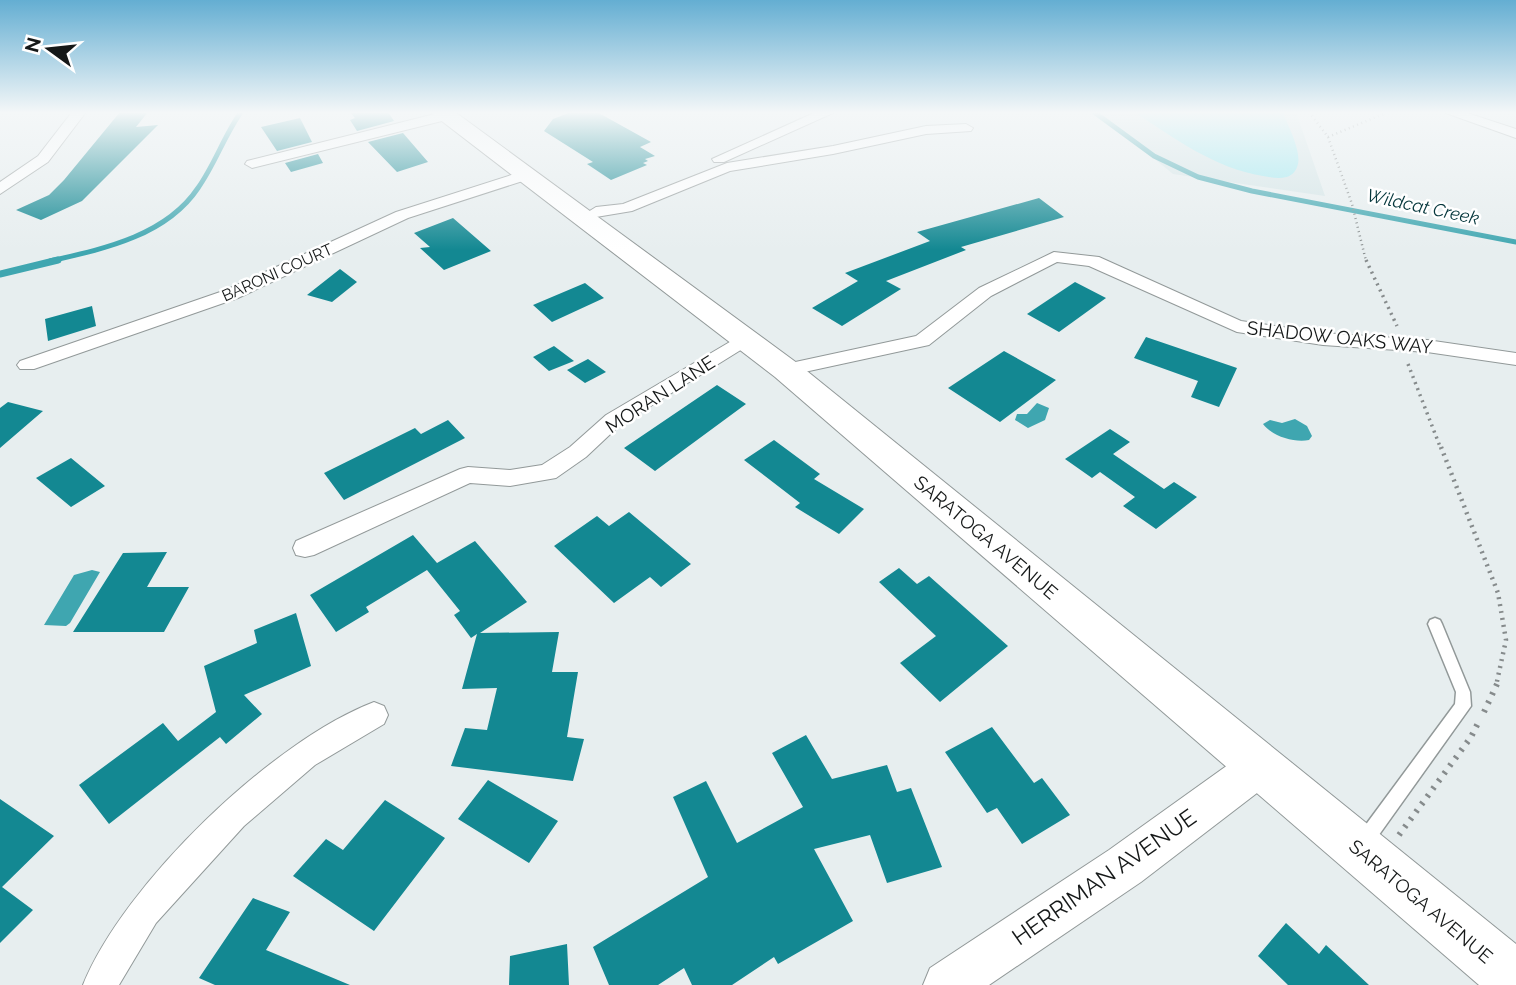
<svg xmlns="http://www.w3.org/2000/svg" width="1516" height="985" viewBox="0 0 1516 985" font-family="Raleway,sans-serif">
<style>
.built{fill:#d3e4e6}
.green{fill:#9ce8f0}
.water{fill:#3fa6b0}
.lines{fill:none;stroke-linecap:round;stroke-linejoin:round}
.stream-far1{stroke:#3fa6b0;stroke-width:5}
.stream{stroke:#3fa6b0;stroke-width:7}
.building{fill:#138892}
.lane-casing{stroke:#929999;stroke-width:3}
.street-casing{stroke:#929999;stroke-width:2}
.secondary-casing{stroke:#929999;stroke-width:2}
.primary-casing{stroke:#929999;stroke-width:2}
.path-far3{stroke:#868b8c;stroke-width:2.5;stroke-dasharray:1 3.5;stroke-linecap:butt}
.path-far2{stroke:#868b8c;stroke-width:3.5;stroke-dasharray:2 4.5;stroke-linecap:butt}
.path-far1{stroke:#868b8c;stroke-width:4.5;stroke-dasharray:2 5;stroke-linecap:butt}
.path{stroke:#868b8c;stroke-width:6;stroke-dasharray:2.5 7;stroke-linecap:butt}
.lane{fill:#fff;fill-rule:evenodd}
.street{fill:#fff;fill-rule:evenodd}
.secondary{fill:#fff;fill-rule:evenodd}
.primary{fill:#fff;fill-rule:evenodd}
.labels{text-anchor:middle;stroke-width:5;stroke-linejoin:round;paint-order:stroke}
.far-street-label{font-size:16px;fill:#151818;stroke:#fff}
.far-water-label{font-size:18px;font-style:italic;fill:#04363b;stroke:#fff}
.street-label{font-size:19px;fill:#151818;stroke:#fff}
.near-street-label{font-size:23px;fill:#151818;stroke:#fff}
</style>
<rect width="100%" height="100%" fill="#e7eeef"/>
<!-- built -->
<path class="built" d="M1097 112H1296L1325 196 1173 174Z"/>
<!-- green -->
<path class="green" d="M1134 112H1283C1288 126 1301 150 1298 164 1294 181 1278 179 1263 176 1214 168 1176 139 1134 112Z"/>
<!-- water -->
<path class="water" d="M1037 403 1049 408 1045 420 1028 428 1015 420 1017 414H1027Z
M1295 419 1307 426 1312 436 1309 440C1294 443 1272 436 1263 424L1270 420 1282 423Z
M92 570 100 572 70 623 66 626 44 625 74 575Z"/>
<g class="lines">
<!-- stream-far1 -->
<path class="stream-far1" d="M1094 112 1154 156 1198 177 1252 191 1516 242
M50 261C103 249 166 236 198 188 215 164 224 136 241 112"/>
<!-- stream -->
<path class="stream" d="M0 274 58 260"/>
</g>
<!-- building -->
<path class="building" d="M120 112H148L136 127 158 125 82 201 41 220 16 210 49 195 64 180Z
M350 112H388L394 121 357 131 350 120 355 118Z
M571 112H597L651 142 640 147 655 156 645 159 648 161 643 163 647 165 611 180 587 164 593 162 544 131 553 119Z
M300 118 312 142 277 151 261 127Z
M403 133 428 162 397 172 368 142Z
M318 154 323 163 291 172 285 163Z
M1039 198 1064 217 961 247 966 250 886 281 901 289 842 326 812 308 858 281 845 273 930 241 917 232Z
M453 218 491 251 444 270 420 248 430 247 414 233Z
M340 269 357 282 332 302 307 295Z
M1075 282 1106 298 1059 332 1027 314Z
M585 283 604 298 552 322 533 305Z
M92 306 96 326 48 341 45 319Z
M1146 337 1237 368 1219 407 1191 397 1198 381 1134 358Z
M554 346 574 361 549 371 533 357Z
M1004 351 1056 380 1000 422 948 388Z
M588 359 606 372 585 383 567 370Z
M717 385 746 404 655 471 624 448Z
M8 402 43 411 0 448V408Z
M448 420 465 438 344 500 324 473 415 428 421 434Z
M1110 429 1130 442 1113 454 1164 489 1174 482 1197 497 1156 529 1123 506 1135 497 1100 472 1092 478 1065 459Z
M774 440 820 474 814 479 864 509 839 534 795 507 800 503 744 460Z
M71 458 105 486 71 507 36 478Z
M629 512 691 564 661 587 650 577 614 603 554 546 597 516 609 526Z
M413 535 437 563 475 541 527 602 480 633 559 632 552 672H578L567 737 584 739 573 781 451 766 465 728 487 730 497 688 462 689 477 634 471 638 454 615 460 611 427 570 366 607 369 612 336 632 310 595Z
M167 552 147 587H189L164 632H73L123 553Z
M899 568 917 584 929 576 1008 646 940 702 900 663 936 636 879 582Z
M296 613 311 666 244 695 262 714 226 744 220 737 109 824 79 785 163 723 178 741 216 712 204 666 257 643 254 630Z
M992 727 1034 783 1042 778 1070 815 1022 844 997 808 987 813 945 752Z
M806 735 832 779 887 765 897 792 911 788 942 867 887 883 870 835 814 849 853 921 778 964 774 957 732 985H692L684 968 658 985H609L593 947 708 877 673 797 706 781 737 843 803 807 772 753Z
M488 780 558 821 529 863 458 819Z
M0 799 54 836 2 887 33 910 0 943Z
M385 800 445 838 374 931 293 876 326 839 343 850Z
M253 898 290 912 266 950 350 985H215L199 978Z
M1286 923 1319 954 1326 945 1369 985H1288L1258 956Z
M567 944 569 985H509L510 956Z"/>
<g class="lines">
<defs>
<path id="lane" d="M1435 618 1440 620 1442 624 1470 692 1471 706 1371 846 1365 848 1359 846 1357 840 1359 834 1455 704 1456 692 1428 624 1430 620Z"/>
<path id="street" d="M72 112H86L48 162 0 194V182L38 156Z
M443 112 450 113V119L252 168 245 164 247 161Z
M816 112H835L724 162H714L712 159Z
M1443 112H1464L1516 129V138Z
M966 124 973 128 971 131 926 134 833 154 730 171 632 211 596 217 588 212 596 207 623 204 727 163 833 146 926 126Z
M527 170 532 172 535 175 532 178 408 218 238 298 34 369H20L17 365 20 361 226 290 396 212Z
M1054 252 1099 257 1241 321 1323 333 1427 340 1516 353V365L1427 352 1323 345 1237 332 1089 266 1057 262 991 296 929 345 786 376 779 375 776 370 779 365 786 364 916 336 979 288Z
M745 333 755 339 752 343 620 425 586 457 556 478 510 486 470 483 314 555 305 557 296 555 293 548 296 541 460 469 468 467 510 470 542 465 570 447 606 415Z
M374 702 384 706 388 715 384 724 315 765 244 826 156 923 119 985H83C124 884 272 741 374 702Z"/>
<path id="secondary" d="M1260 746 1274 752 1280 766 1274 780 1141 882 989 985H923L930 968 1109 850 1246 752Z"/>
<path id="primary" d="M430 112H455L797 363 1516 944V985H1479L775 377Z"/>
</defs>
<!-- lane casing -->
<use href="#lane" class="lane-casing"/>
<!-- street casing -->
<use href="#street" class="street-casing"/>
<!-- secondary casing -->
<use href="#secondary" class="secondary-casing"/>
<!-- primary casing -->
<use href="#primary" class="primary-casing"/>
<!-- path-far3 -->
<path class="path-far3" d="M1309 112 1328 137 1352 204 1366 261
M1328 137 1388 112"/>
<!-- path-far2 -->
<path class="path-far2" d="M1366 260 1397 326
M1408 364 1441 449"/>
<!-- path-far1 -->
<path class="path-far1" d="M1441 447 1498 593 1506 640 1496 686"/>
<!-- path -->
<path class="path" d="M1484 712 1497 684
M1399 835 1471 737 1480 719"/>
<!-- lane -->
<use href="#lane" class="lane"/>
<!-- street -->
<use href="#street" class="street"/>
<!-- secondary -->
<use href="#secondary" class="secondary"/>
<!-- primary -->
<use href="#primary" class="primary"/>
</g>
<!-- sky -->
<linearGradient id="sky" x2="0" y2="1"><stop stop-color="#64aed2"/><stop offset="0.45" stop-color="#f4f7f8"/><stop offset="1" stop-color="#f4f7f8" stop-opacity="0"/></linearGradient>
<rect width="1516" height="250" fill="url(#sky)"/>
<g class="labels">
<!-- far-street labels -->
<g class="far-street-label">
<text transform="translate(277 272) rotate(-24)" y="6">BARONI COURT</text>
</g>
<!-- far-water labels -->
<g class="far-water-label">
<text transform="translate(1423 207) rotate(12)" y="6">Wildcat Creek</text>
</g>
<!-- street labels -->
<g class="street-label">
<text transform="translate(1340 337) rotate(6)" y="7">SHADOW OAKS WAY</text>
<text transform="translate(660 394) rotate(-33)" y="7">MORAN LANE</text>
<text transform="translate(986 537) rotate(40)" y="7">SARATOGA AVENUE</text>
<text transform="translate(1421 901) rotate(40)" y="7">SARATOGA AVENUE</text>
</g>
<!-- near-street labels -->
<g class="near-street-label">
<text transform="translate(1104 877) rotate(-35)" y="8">HERRIMAN AVENUE</text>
</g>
</g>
<!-- north arrow -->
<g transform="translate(49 49) rotate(285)" stroke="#ffffff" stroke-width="5" paint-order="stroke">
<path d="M0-5L12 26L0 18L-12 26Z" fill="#151818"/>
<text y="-10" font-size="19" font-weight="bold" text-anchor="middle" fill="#151818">N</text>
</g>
</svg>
